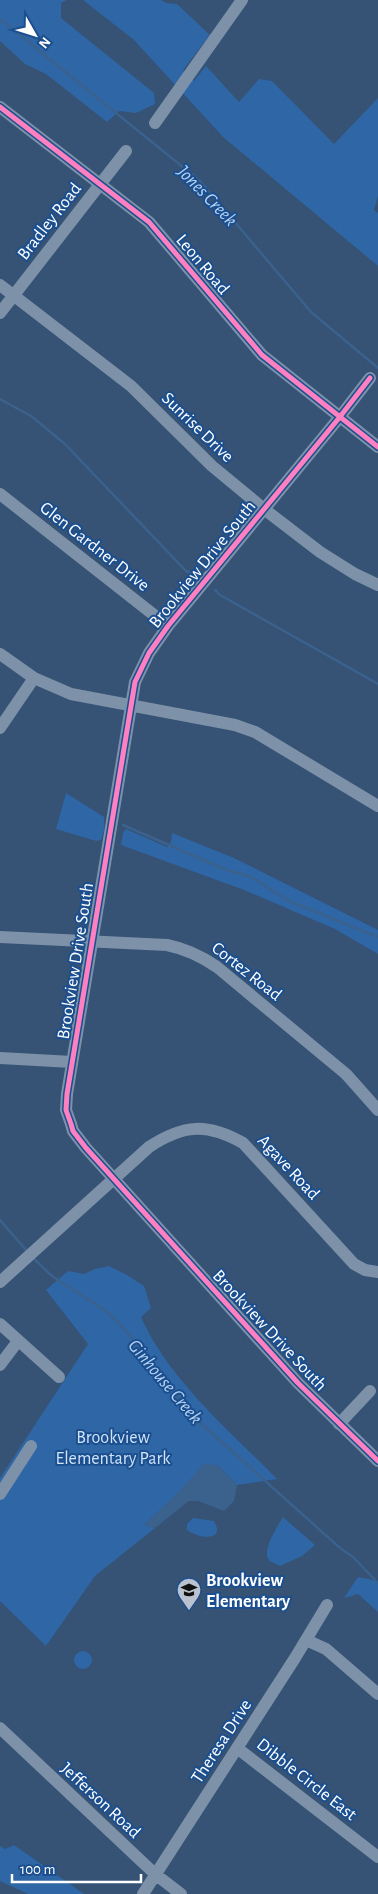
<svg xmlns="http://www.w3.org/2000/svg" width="378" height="1894" viewBox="0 0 378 1894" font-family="'Alegreya Sans',sans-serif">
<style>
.green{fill:#2f66a5}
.water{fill:#3b618d}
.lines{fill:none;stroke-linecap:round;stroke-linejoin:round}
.stream{stroke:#3b618d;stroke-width:2.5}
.minor{stroke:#7d92a8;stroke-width:12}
.cycleway-casing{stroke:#1b4f8f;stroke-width:8}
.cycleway{stroke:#ff80c0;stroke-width:5}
.labels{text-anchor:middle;stroke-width:4;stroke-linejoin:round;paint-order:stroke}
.street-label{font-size:18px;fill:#fff;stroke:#1b4f8f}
.park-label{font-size:18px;fill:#cfe3fa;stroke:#1b4f8f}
.poi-label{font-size:18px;font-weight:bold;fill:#fff;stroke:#1b4f8f;text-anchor:start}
.water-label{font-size:19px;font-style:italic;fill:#b5d3f5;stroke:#1b4f8f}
</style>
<rect width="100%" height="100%" fill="#365274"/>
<!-- green -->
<path class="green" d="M0 0H67L61 3V18L154 93 155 104 136 113 119 111 107 122 46 74 25 64 0 41Z
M83 0H161L166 3 177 4 210 35 183 70 194 81 206 66 239 102 259 79 272 81 334 144 378 98V196L374 210 378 213V266L223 137 134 40Z
M66 793 104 817V830L101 840 96 841 56 829Z
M126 829 167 847 171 842 172 833 234 858 378 930V954L335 929 244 890 121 845 123 833Z
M109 1266 127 1275 144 1286 151 1308 141 1317C169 1380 229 1430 277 1479L237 1485 218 1466 174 1497 144 1525 155 1528 95 1576 46 1646 0 1601V1478L88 1344 46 1290 68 1271 84 1274 95 1269Z
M283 1517 315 1545 302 1556 280 1566C277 1564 271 1562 269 1560 261 1550 278 1526 283 1517Z
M193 1518 214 1521C227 1543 197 1538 187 1530V1524Z
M358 1577 378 1581V1612L358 1594 344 1598Z
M74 1660a9 9 0 1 1 18 0a9 9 0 1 1-18 0Z
M14 1845 84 1894H28L0 1881V1846L5 1849Z"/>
<!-- water -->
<path class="water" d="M205 1463 218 1466 237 1485 234 1501 224 1511 198 1501H189L155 1528 144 1525 174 1497Z"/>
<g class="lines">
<!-- stream -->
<path class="stream" d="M0 19 200 181 311 312 378 368
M0 399 31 416 65 444 186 571 197 576
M215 590 220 595 378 684
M123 825 224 869 251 877 289 901 378 937
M0 1220 27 1251
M32 1257 52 1276 106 1311 120 1324 174 1391 187 1411 340 1548 353 1557 378 1583"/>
<!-- minor -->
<path class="minor" d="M0 107 149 222 262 355 378 447
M155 123 242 0
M0 285 131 386 212 466 264 509 320 552 355 574 378 585
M0 313 126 151
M370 378 339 418 168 626 149 653 135 682 67 1094 66 1110 71 1124 73 1131 86 1148 298 1383 378 1461
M0 494 168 626
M0 654 34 678 71 694 235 725 255 732 378 806
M0 728 34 678
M0 937 167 945C187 949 201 956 217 967L346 1074 378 1110
M0 1058 72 1062
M0 1282 149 1147C184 1124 207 1123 243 1143L354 1264 365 1270 378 1272
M0 1324 59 1377
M0 1365 18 1341
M339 1424 370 1391
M0 1494 31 1446
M306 1640 326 1649 378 1694
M0 1728 155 1874 181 1894
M237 1748 378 1857
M143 1894 295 1658 327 1605"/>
<defs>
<path id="cycleway" d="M0 107 149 222 262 355 378 447
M370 378 339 418 168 626 149 653 135 682 67 1094 66 1110 71 1124 73 1131 86 1148 298 1383 378 1461"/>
</defs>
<!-- cycleway casing -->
<use href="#cycleway" class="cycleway-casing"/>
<!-- cycleway -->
<use href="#cycleway" class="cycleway"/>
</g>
<!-- icons -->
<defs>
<symbol id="school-pin" viewBox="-11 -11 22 30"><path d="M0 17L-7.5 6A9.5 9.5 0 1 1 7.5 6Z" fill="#b9c2ce" stroke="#1b4f8f"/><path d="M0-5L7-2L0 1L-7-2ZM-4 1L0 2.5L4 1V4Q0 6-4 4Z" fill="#111"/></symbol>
</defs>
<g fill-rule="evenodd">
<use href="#school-pin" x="175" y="1576" width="28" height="38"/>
</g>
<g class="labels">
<!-- street labels -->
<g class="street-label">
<text transform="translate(49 221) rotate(-52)" y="6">Bradley Road</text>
<text transform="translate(203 264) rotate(50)" y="6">Leon Road</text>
<text transform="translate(198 427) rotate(44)" y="6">Sunrise Drive</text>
<text transform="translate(95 546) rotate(38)" y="6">Glen Gardner Drive</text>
<text transform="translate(202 564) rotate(-51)" y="6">Brookview Drive South</text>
<text transform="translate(75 961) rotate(-81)" y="6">Brookview Drive South</text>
<text transform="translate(247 971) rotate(38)" y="6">Cortez Road</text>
<text transform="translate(289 1167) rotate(47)" y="6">Agave Road</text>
<text transform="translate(270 1330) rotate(47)" y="6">Brookview Drive South</text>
<text transform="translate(221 1741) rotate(-57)" y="6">Theresa Drive</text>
<text transform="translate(307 1779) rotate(38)" y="6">Dibble Circle East</text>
<text transform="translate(101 1800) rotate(43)" y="6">Jefferson Road</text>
</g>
<!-- park labels -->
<g class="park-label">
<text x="113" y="1443">Brookview<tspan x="113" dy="21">Elementary Park</tspan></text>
</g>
<!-- poi labels -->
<g class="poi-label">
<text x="206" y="1586">Brookview<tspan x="206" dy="21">Elementary</tspan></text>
</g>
<!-- water labels -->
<g class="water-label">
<text transform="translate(208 195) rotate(46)" y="7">Jones Creek</text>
<text transform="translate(166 1381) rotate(50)" y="7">Ginhouse Creek</text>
</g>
</g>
<!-- north arrow -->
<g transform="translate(35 35) rotate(129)" stroke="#1b4f8f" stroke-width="4" paint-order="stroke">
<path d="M0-4L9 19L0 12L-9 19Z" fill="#ffffff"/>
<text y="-8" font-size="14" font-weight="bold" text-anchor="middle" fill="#ffffff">N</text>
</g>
<!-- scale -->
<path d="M12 1874v8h129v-8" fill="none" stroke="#ffffff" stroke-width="2.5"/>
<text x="20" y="1874" font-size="15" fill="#ffffff" stroke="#1b4f8f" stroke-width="4" paint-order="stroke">100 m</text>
</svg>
